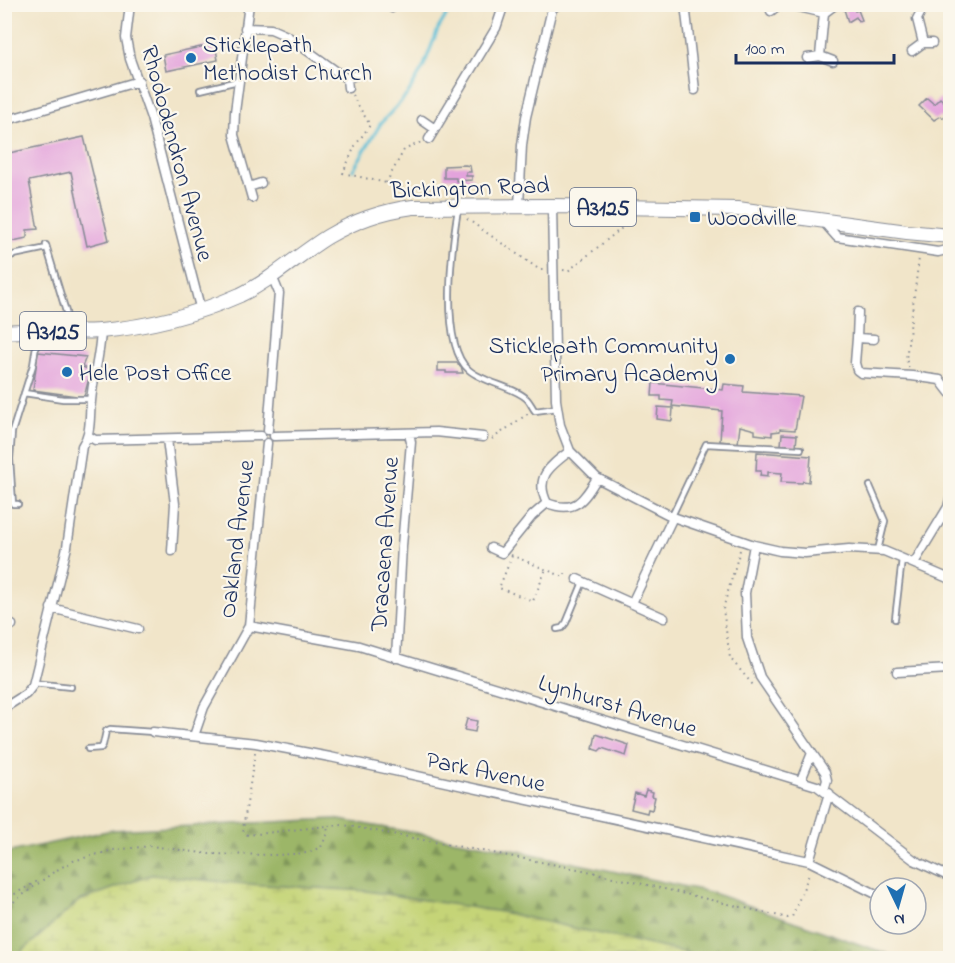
<svg xmlns="http://www.w3.org/2000/svg" width="955" height="963" viewBox="0 0 955 963" font-family="'Indie Flower',sans-serif">
<style>
.forest{fill:url(#forest-firs);stroke:#5c7263;stroke-width:1.5}
.wetland{fill:url(#wetland-marsh);stroke:#70826a;stroke-width:1.5}
.lines{fill:none;stroke-linecap:round;stroke-linejoin:round}
.stream{stroke:#59bed7;stroke-width:3}
.building{fill:#e3a3dc}
.lane-casing{stroke:#868a94;stroke-width:8}
.street-casing{stroke:#868a94;stroke-width:11}
.primary-casing{stroke:#868a94;stroke-width:16}
.path{stroke:#868a94;stroke-width:2;stroke-dasharray:1.5 4.5;stroke-linecap:butt}
.lane{stroke:#fff;stroke-width:4.5}
.street{stroke:#fff;stroke-width:8}
.primary{stroke:#fff;stroke-width:14}
.poi-dot{fill:#1f6fb2;stroke:#fbf7ec;stroke-width:2}
.labels{text-anchor:middle;stroke-width:4.5;stroke-linejoin:round;paint-order:stroke}
.shield{fill:#fbf7ec;stroke:#5e6b89;stroke-width:1.5}
.shield-label{font-size:22px;font-weight:bold;fill:#1b2f5e}
.poi-label{font-size:24px;fill:#1b2f5e;stroke:#fbf7ec;text-anchor:start}
.street-label{font-size:24px;fill:#1b2f5e;stroke:#fbf7ec}
</style>
<defs>
<pattern id="forest-firs" width="22" height="20" patternUnits="userSpaceOnUse" patternTransform="scale(1.5)"><rect width="22" height="20" fill="#9cb668"/><path d="M5 1l3.5 6h-7zM16 11l3.5 6h-7z" fill="#7e9459"/></pattern>
<pattern id="wetland-marsh" width="20" height="14" patternUnits="userSpaceOnUse" patternTransform="scale(1.5)"><rect width="20" height="14" fill="#c5d477"/><path d="M1 5h8M5 5V1M11 12h8M15 12V8" fill="none" stroke="#a9b669"/></pattern>
</defs>
<rect width="100%" height="100%" fill="#fbf7ec"/>
<filter id="ink" filterUnits="userSpaceOnUse"><feTurbulence type="fractalNoise" baseFrequency=".0167" numOctaves="2"/><feDisplacementMap in="SourceGraphic" scale="12" xChannelSelector="R" yChannelSelector="G"/><feConvolveMatrix kernelMatrix="1 2 1 2 8 2 1 2 1" color-interpolation-filters="sRGB"/></filter>
<filter id="wash" filterUnits="userSpaceOnUse"><feTurbulence type="fractalNoise" baseFrequency=".008" numOctaves="4" result="noise"/><feDisplacementMap in="SourceGraphic" scale="24" xChannelSelector="R" yChannelSelector="G"/><feGaussianBlur stdDeviation="1.35" result="paint"/><feColorMatrix in="noise" values="0 0 0 0 0 0 0 0 0 0 0 0 0 0 0 0 0 1.4 0 .05"/><feComposite in="paint" operator="in"/></filter>
<g filter="url(#wash)">
<rect width="100%" height="100%" fill="#f1e5c9"/>
<!-- forest -->
<path class="forest" d="M334 819 504 848 710 892 899 958H709L501 912 366 891 245 884 151 875 79 901 15 958H5V853L112 830Z"/>
<!-- wetland -->
<path class="wetland" d="M151 875 245 884 366 891 501 912 709 958H15L79 901Z"/>
<g class="lines">
<!-- stream -->
<path class="stream" d="M353 170 381 123 407 95 423 68 438 29 453 4"/>
</g>
<g id="blocks">
<!-- building -->
<path class="building" d="M847 4H853L855 11 858 10 862 20 858 21 856 17 848 22 843 6Z
M215 44 218 60 166 71 163 55Z
M927 98 934 104 940 98 950 107V111L943 118 941 116 934 120 919 106Z
M84 137 109 240 87 246 71 172 29 181 38 229 27 230V238L4 243V154Z
M465 165 470 166 471 172H466V176H472V180L456 181V178H444V166Z
M38 352 86 357 82 367 91 370 84 397 33 390Z
M438 363H458V365L461 366 463 373H446V371H438Z
M653 383 723 390 724 384 744 386 743 392 801 396 795 430 780 429V431L772 432V436L755 434V430L740 426 738 443 720 441 722 411 672 406 673 401 661 400V396H652Z
M658 407 673 408 672 421 657 419Z
M782 434 797 435 796 446 781 445Z
M757 452 811 456 809 482 803 481 802 483 781 482 782 473 768 472V476L760 475 761 471H756Z
M467 719 477 721 475 732 464 730Z
M596 734 629 745 626 756 602 748 599 751 593 749Z
M646 790 653 792 652 796 655 797 652 810 648 809 647 813 631 809 635 793 644 796Z"/>
</g>
</g>
<g filter="url(#ink)">
<use href="#blocks" fill-opacity="0" stroke="#868a94" stroke-width="1.5"/>
<g class="lines">
<defs>
<path id="lane" d="M200 90 238 81
M458 209C452 245 439 345 469 370 484 383 515 387 527 399 530 402 532 407 535 411L557 408
M46 245 66 312 68 329
M4 257 47 248
M24 393 63 399H91
M870 486 885 521 878 550
M18 504H13L10 459 12 432 33 365 38 333
M672 516 706 444 801 449
M942 518 950 520
M895 619 902 559
M557 629 562 628 566 623 583 582
M33 683 71 687
M88 749 101 748 103 745 106 731 110 729 153 732"/>
<path id="street" d="M130 4 126 38 130 59 151 118 201 311
M249 4 235 112 234 135 252 198
M391 4 392 8
M685 4 695 90
M786 4 824 13
M771 11 780 4
M245 28 271 29 287 36 347 79 348 88
M923 43 917 19 924 6
M912 51 923 43H932
M820 56 824 13 836 4
M807 58 820 56 833 61
M347 79 358 74
M422 120 435 129
M4 121 139 81
M429 139 496 28 504 4
M249 187 261 183
M519 206 522 145 526 117 552 9 558 4
M552 206 556 400 560 425 570 451 597 478 673 517 754 545 780 551 805 553 849 549 884 551 950 579
M822 220 837 237 938 252 950 249
M857 338 858 312
M874 339 857 338 855 363 857 370 861 373 912 376 940 380 950 393
M268 430 279 293 272 276
M89 436 95 440 261 436
M274 436 436 432 483 437
M167 439 175 504 172 551
M570 451C550 466 534 477 547 503 575 514 583 501 597 478
M754 545 745 593 747 638 760 677 825 772 827 780 824 790
M491 548 502 553 532 516 547 503
M914 563 948 507 950 499
M577 579 664 618
M632 603 673 517
M51 608 138 629
M4 624 12 625
M249 626 359 646 817 786 914 860 950 877
M396 658 402 546 411 442 409 434
M897 672 950 669
M4 708 26 694 33 685 67 547 82 446C92 432 89 418 91 401 93 377 100 355 101 331
M153 732 256 743 330 757 809 861 880 896
M194 736 204 707 249 626 267 443
M801 780 812 753
M809 861 829 793"/>
<path id="primary" d="M4 332C36 329 68 333 100 331 148 327 197 314 240 295 272 280 298 255 327 237 354 221 382 211 413 207L552 206 738 209 907 232 950 236"/>
</defs>
<!-- lane casing -->
<use href="#lane" class="lane-casing"/>
<!-- street casing -->
<use href="#street" class="street-casing"/>
<!-- primary casing -->
<use href="#primary" class="primary-casing"/>
<!-- path -->
<path class="path" d="M352 95 370 125 355 146 343 173 395 185 418 194
M386 183 404 150 421 142
M467 219 540 270H545
M563 270 568 271 632 220
M909 368 906 359 919 258
M492 439 529 413
M740 550 723 609 730 658 753 685
M511 555 564 577 565 574 568 576
M512 556 499 588 533 601 546 569
M255 753 243 829 244 833 248 835 327 826
M4 900 36 882 39 885
M4 909 55 871 73 861 113 850 151 846 209 854 278 855 307 853 321 847 328 833 327 826 344 825 583 870 788 918 792 917 810 872"/>
<!-- lane -->
<use href="#lane" class="lane"/>
<!-- street -->
<use href="#street" class="street"/>
<!-- primary -->
<use href="#primary" class="primary"/>
</g>
</g>
<!-- markers -->
<g class="poi-dot">
<circle cx="191" cy="58" r="6"/>
<rect x="689" y="211" width="12" height="12" rx="3"/>
<circle cx="730" cy="359" r="6"/>
<circle cx="67" cy="372" r="6"/>
</g>
<g class="labels">
<!-- shield labels -->
<g class="shield">
<rect x="570" y="188" width="66" height="38" rx="4.5"/>
<rect x="20" y="312" width="66" height="38" rx="4.5"/>
</g>
<g class="shield-label">
<text x="603" y="215">A3125</text>
<text x="53" y="339">A3125</text>
</g>
<!-- poi labels -->
<g class="poi-label">
<text x="203" y="52">Sticklepath<tspan x="203" dy="28">Methodist Church</tspan></text>
<text x="707" y="225">Woodville</text>
<text x="718" y="353" text-anchor="end">Sticklepath Community<tspan x="718" dy="28">Primary Academy</tspan></text>
<text x="79" y="380">Hele Post Office</text>
</g>
<!-- street labels -->
<g class="street-label">
<text transform="translate(178 153) rotate(75)" y="8">Rhododendron Avenue</text>
<text transform="translate(470 187) rotate(-2)" y="8">Bickington Road</text>
<text transform="translate(236 539) rotate(-83)" y="8">Oakland Avenue</text>
<text transform="translate(384 544) rotate(-86)" y="8">Dracaena Avenue</text>
<text transform="translate(618 705) rotate(17)" y="8">Lynhurst Avenue</text>
<text transform="translate(486 771) rotate(12)" y="8">Park Avenue</text>
</g>
</g>
<!-- margin -->
<rect width="955" height="963" fill="none" stroke="#fbf7ec" stroke-width="24"/>
<!-- north arrow -->
<g transform="translate(898 906) rotate(175)"><circle r="28" fill="#fbf7ec" stroke="#a1a7b3" stroke-width="1.5"/>
<path d="M0-4.5L10 22L0 15L-10 22Z" fill="#1f6fb2"/>
<text y="-9" font-size="16" font-weight="bold" text-anchor="middle" fill="#1b2f5e">N</text>
</g>
<!-- scale -->
<path d="M736 54v9h158v-9" fill="none" stroke="#1b2f5e" stroke-width="3"/>
<text x="745" y="54" font-size="18" fill="#1b2f5e" stroke="#fbf7ec" stroke-width="4.5" paint-order="stroke">100 m</text>
</svg>
